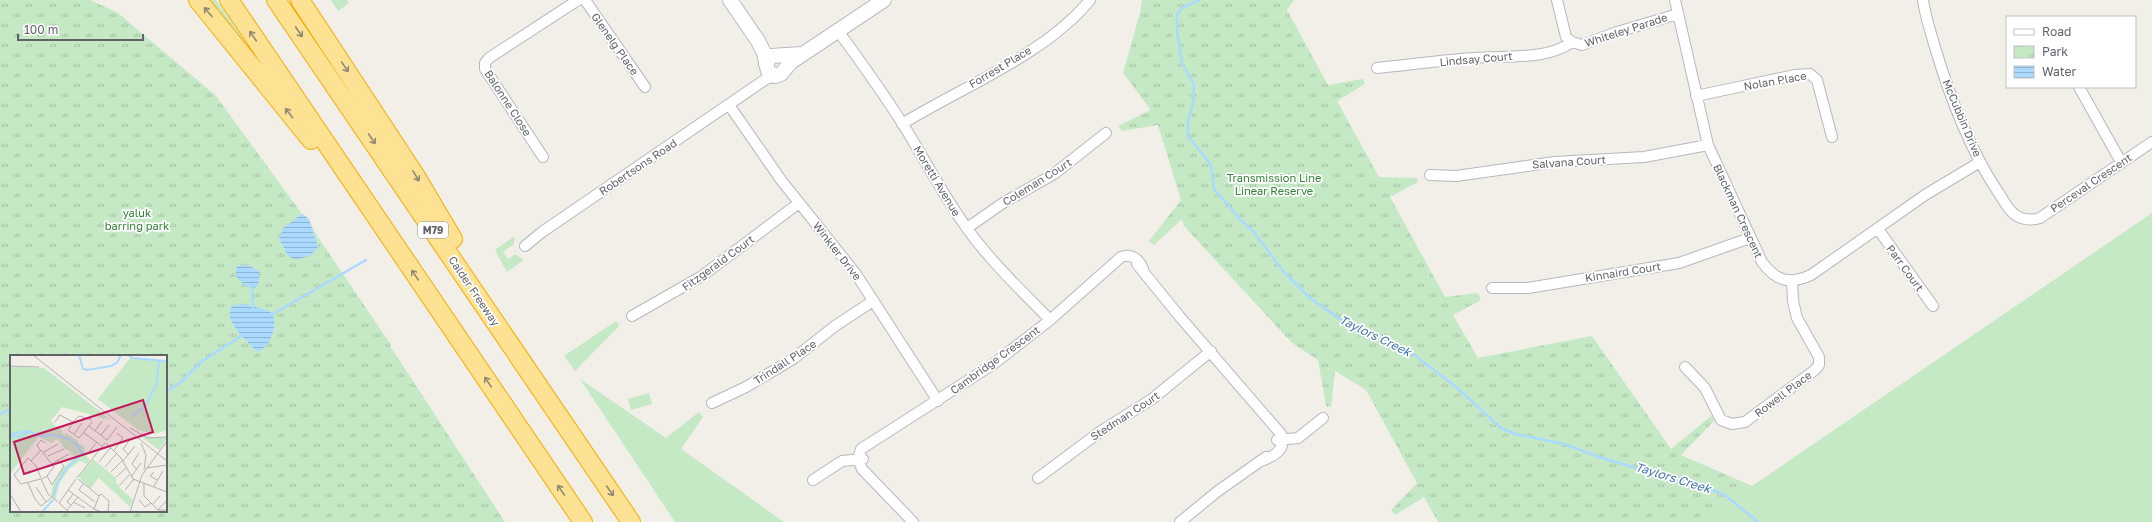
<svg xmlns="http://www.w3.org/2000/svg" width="2152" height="522" viewBox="0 0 2152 522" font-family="'Golos Text',sans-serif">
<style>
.grass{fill:#c5e8c5}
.park{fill:url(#park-tufts);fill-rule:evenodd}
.water{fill:url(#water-rules)}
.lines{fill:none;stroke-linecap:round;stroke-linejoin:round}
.stream{stroke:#aadaff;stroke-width:2.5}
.street-casing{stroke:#b5b8bc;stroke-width:12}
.secondary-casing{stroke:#b6babf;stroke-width:16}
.highway-casing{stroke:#f9ab00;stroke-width:20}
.street{stroke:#fff;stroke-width:10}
.secondary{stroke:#fff;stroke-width:14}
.highway{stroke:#fde293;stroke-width:18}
.oneway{stroke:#8e8975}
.labels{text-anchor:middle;stroke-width:3.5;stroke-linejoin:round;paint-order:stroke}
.shield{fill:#fff;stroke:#8f9295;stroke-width:1}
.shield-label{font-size:10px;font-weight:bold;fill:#5f6368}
.street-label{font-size:11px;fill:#5f6368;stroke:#fff}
.park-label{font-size:11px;fill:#348238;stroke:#fff}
.water-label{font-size:12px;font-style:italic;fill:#4174aa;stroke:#fff}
.inset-river{fill:none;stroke:#aadaff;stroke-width:2}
.inset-road{fill:none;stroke:#b3b3b1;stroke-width:1}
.view{fill:#c2185b;fill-opacity:0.15;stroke:#c2185b;stroke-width:2}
.inset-edge{fill:none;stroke:#5f6368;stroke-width:2}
</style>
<defs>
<pattern id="park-tufts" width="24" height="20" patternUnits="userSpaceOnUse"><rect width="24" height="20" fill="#c5e8c5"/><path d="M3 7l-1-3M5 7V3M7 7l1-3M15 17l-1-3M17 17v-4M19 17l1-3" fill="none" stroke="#a3c0a4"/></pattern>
<pattern id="water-rules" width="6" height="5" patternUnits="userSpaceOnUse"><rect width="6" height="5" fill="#aadaff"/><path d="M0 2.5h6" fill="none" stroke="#8eb4d2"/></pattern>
</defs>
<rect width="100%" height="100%" fill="#f1efe8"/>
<!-- grass -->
<path class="grass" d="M202 0H216L263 68Z
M331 0H347L349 3 338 11Z
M2152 213V522H1699L1752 486Z
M513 237 515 239 513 245 503 252 508 259 515 254 524 260 507 272 495 250Z
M616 321 619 326 575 371 564 356Z
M580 379 666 438 699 412 703 417 681 449 784 522H675Z
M649 393 652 404 631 410 628 399Z"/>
<!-- park -->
<path class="park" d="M0 0H90L118 13 216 96 302 214 309 219 314 231 391 345 390 346 505 522H0ZM11 356H166V511H11Z
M1142 0H1294L1287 10 1328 85 1363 79 1365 84 1337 101 1379 177 1417 178 1418 182 1390 197 1445 297 1477 293 1481 300 1453 315 1478 358 1592 336 1671 449 1711 416 1715 420 1681 455 1752 486 1699 522H1438L1424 497 1395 515 1391 510 1417 483 1366 390 1335 371 1331 407 1326 406 1318 360 1292 343 1184 226 1182 219 1154 245 1149 241 1181 200 1158 125 1122 131 1118 126 1151 110 1123 73 1140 13Z"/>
<!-- water -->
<path class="water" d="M302 214 309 219 318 247 311 255 296 260 288 256 279 239 283 228Z
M248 265 260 272 258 285 254 288 245 286 235 275 237 266Z
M243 304 267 310 273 314C277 326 271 345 260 351H256C248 341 220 319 233 305Z"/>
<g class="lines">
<!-- stream -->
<path class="stream" d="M1199 0 1182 8 1177 14V31L1182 63 1194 85 1193 103 1188 122V136L1211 165 1214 189 1241 220 1254 232 1282 270 1310 298 1337 317 1413 354 1456 387 1501 428 1515 434 1564 444 1602 458 1718 492 1726 496 1758 522
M252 287 253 307
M273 314 366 260
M166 392 181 382 201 362 241 336
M0 414 11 409"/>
<defs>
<path id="street" d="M585 0 645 87
M1557 0 1566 37 1572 42 1582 45 1617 32 1678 14
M1675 0 1708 145 1762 262C1776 281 1789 285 1811 275L1925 195 1980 162
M1923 0C1925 15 1930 30 1934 44 1949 95 1968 147 1998 192 2003 199 2007 208 2014 214 2022 220 2030 221 2040 218L2152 142
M838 31C861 62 883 93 904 126 925 160 943 195 966 227 990 261 1021 290 1050 320
M1377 68C1409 65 1442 60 1474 58 1505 55 1546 61 1572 42
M2079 87 2121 162
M1696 96 1795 75 1810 74 1817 80 1832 137
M729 105 781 180 856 274 938 401
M902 124C962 87 1045 55 1090 0
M543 157 485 69V63L489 58 578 0
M1430 175 1456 176 1555 162 1644 157 1708 145
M967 228 1003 203 1054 174 1106 133
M1878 229 1933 306
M525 246 542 232 766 79 778 75
M1137 264 1180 317 1281 434C1287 450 1274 456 1261 461
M1492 288H1528L1679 263 1750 238
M632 316 702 276 799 203
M1685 367 1705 388 1721 420 1732 424 1745 422 1815 370 1819 365V357L1797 318 1793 301 1792 281
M712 403 746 387 793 359 835 326 873 301
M1277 440 1298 438 1323 418
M1038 478 1101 431 1152 399 1211 351
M813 480 842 461 863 459
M913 522 862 469 858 459 861 449 992 365 1050 320 1121 257C1132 253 1139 259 1143 269
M1180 522 1218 491 1266 457"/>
<path id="secondary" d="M730 0 758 41 764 53 768 71 775 76 781 74 791 62 884 0
M766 64 771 56 802 54"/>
<path id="highway" d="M198 0 311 140
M229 0 583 522
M276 0 631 522
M300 0 417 178 453 239"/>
</defs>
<!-- street casing -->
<use href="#street" class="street-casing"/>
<!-- secondary casing -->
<use href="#secondary" class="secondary-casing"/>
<!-- highway casing -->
<use href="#highway" class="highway-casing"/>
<!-- street -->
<use href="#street" class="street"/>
<!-- secondary -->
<use href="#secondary" class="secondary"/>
<!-- highway -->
<use href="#highway" class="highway"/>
</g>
<!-- one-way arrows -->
<defs><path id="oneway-shaft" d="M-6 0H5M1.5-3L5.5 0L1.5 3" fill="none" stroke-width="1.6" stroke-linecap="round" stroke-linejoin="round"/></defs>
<g class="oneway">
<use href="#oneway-shaft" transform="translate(208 12) rotate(-131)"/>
<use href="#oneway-shaft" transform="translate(299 32) rotate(56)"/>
<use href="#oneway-shaft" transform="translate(253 36) rotate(-124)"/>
<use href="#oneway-shaft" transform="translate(345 67) rotate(56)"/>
<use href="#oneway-shaft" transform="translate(289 113) rotate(-128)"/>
<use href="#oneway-shaft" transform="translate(372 139) rotate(56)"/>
<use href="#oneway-shaft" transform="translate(416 176) rotate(58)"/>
<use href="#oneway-shaft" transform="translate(415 275) rotate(-124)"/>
<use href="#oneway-shaft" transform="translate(488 382) rotate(-124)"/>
<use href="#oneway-shaft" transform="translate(561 490) rotate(-124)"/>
<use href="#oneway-shaft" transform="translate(610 491) rotate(56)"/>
</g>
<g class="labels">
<!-- shield labels -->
<rect class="shield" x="418" y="222" width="30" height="16" rx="3"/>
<g class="shield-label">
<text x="433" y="234">M79</text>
</g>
<!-- street labels -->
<g class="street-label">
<text transform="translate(1626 30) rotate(-18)" y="4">Whiteley Parade</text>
<text transform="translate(615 44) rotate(55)" y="4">Glenelg Place</text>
<text transform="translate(1476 59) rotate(-5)" y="4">Lindsay Court</text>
<text transform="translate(1000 67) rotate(-31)" y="4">Forrest Place</text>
<text transform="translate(1775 81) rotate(-10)" y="4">Nolan Place</text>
<text transform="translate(508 103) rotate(57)" y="4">Balonne Close</text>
<text transform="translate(1962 118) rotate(67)" y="4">McCubbin Drive</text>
<text transform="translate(1569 162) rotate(-4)" y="4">Salvana Court</text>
<text transform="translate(638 167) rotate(-34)" y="4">Robertsons Road</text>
<text transform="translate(937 181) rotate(59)" y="4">Moretti Avenue</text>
<text transform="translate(1037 182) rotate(-32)" y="4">Coleman Court</text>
<text transform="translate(2091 183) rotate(-34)" y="4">Perceval Crescent</text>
<text transform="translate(1738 211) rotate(65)" y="4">Blackman Crescent</text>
<text transform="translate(837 251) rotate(52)" y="4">Winkler Drive</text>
<text transform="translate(718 263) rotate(-36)" y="4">Fitzgerald Court</text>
<text transform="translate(1905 268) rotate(54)" y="4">Parr Court</text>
<text transform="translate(1623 272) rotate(-9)" y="4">Kinnaird Court</text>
<text transform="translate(474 291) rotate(56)" y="4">Calder Freeway</text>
<text transform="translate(995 360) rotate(-36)" y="4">Cambridge Crescent</text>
<text transform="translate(785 362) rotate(-33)" y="4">Trindall Place</text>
<text transform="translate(1783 394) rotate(-37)" y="4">Rowell Place</text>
<text transform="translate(1125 416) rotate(-33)" y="4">Stedman Court</text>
</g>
<!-- park labels -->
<g class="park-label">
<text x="1274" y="182">Transmission Line<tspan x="1274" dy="13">Linear Reserve</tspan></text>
<text x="137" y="217">yaluk<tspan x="137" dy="13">barring park</tspan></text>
</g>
<!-- water labels -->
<g class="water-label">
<text transform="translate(1375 336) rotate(26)" y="4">Taylors Creek</text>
<text transform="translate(1673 478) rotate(17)" y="4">Taylors Creek</text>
</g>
</g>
<!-- overview -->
<g transform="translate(10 355)">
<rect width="157" height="157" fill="#f1efe8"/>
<path d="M0 11 34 13 101 65 95 63 93 66V63L52 52 48 57 49 60 47 58 0 119ZM125 77 132 81 157 83 149 95ZM83 104 106 123V129L110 130 109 132 123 145 120 152 89 123 93 117 81 107Z" fill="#c5e8c5"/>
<path d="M120 3 157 6V75L145 79 128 75 88 44ZM40 67H44L42 69 50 73 54 80 56 78 68 86 69 85 68 88 74 91 75 99 77 98 76 101 80 105 77 109 70 106 59 114 50 127 45 145 41 141 43 130 53 113 66 101 60 99 61 97 55 94 48 84 41 88 29 82ZM81 107 93 117 80 134 69 122Z" fill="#c5e8c5"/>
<path class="inset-river" d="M69 0 73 14 77 15 101 11 107 8 111 0M119 0 122 3 157 6M122 61 135 51 146 30 149 6M0 79 18 76 30 81 45 80 59 84 69 92 72 99 57 113 47 129 43 142M0 81 8 82 20 77M32 157 43 145"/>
<path class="inset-road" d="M23 0 157 106M0 11 29 12M45 67 50 60 63 67M79 71 97 85M120 73 138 83 157 82M85 76 92 66M74 78 92 91M64 79 72 68M91 80 99 70M69 83 58 75 65 65 69 61 82 65M69 83 82 67M97 85 107 72M96 88 112 104M131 88 136 100 134 115M30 95 27 90 31 85 35 88M104 95 113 83 107 78M34 97 48 89M78 98 87 87M119 100 113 94 119 86M38 101 54 94M111 103 123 124 157 137M48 105 59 99M21 106 31 95 44 112 37 121 32 124M113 106 125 91M89 107 101 92M95 112 107 98M136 113 157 110M127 115 122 109 129 98M101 117 112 106M144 117 140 121 147 125M37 121 42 130 54 111 48 105 42 109M106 122 116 113M121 122 131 108M67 123 95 88M31 124 11 129 4 120 18 103 26 111 31 123M31 124 38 139 48 147M68 124 89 141M18 128 25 144 31 151 41 143M134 128V141L148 155H157M73 129 69 135 85 147M110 130 119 120M144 131 153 116M26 132 36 147M58 135 84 154M115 135 124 124M0 139 11 157M89 141 91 139 99 146 98 157M89 141 84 154 92 157M129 145 135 152 141 148M63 147 75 153M49 148 66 124M49 148 58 156M61 150 57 147 63 139M142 150 150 141M57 155 68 142M148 155 157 145M120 157 132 120 157 86"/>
<path class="view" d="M133 45 143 77 14 119 4 87Z"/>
<rect width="157" height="157" class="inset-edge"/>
</g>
<!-- legend -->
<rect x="2006" y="16" width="130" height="72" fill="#ffffff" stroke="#bfc1c3"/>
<rect x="2014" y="29" width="20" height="6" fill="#ffffff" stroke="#bfc1c3"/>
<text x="2042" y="36" font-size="12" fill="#5f6368">Road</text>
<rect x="2014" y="46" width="20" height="12" fill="url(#park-tufts)" stroke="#bfc1c3"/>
<text x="2042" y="56" font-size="12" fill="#5f6368">Park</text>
<rect x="2014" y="66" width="20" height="12" fill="url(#water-rules)" stroke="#bfc1c3"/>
<text x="2042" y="76" font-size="12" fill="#5f6368">Water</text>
<!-- scale -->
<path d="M18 34v6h125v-6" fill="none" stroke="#5f6368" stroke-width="2"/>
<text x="24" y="34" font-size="12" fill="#5f6368" stroke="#ffffff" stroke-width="3" paint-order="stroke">100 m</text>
</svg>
